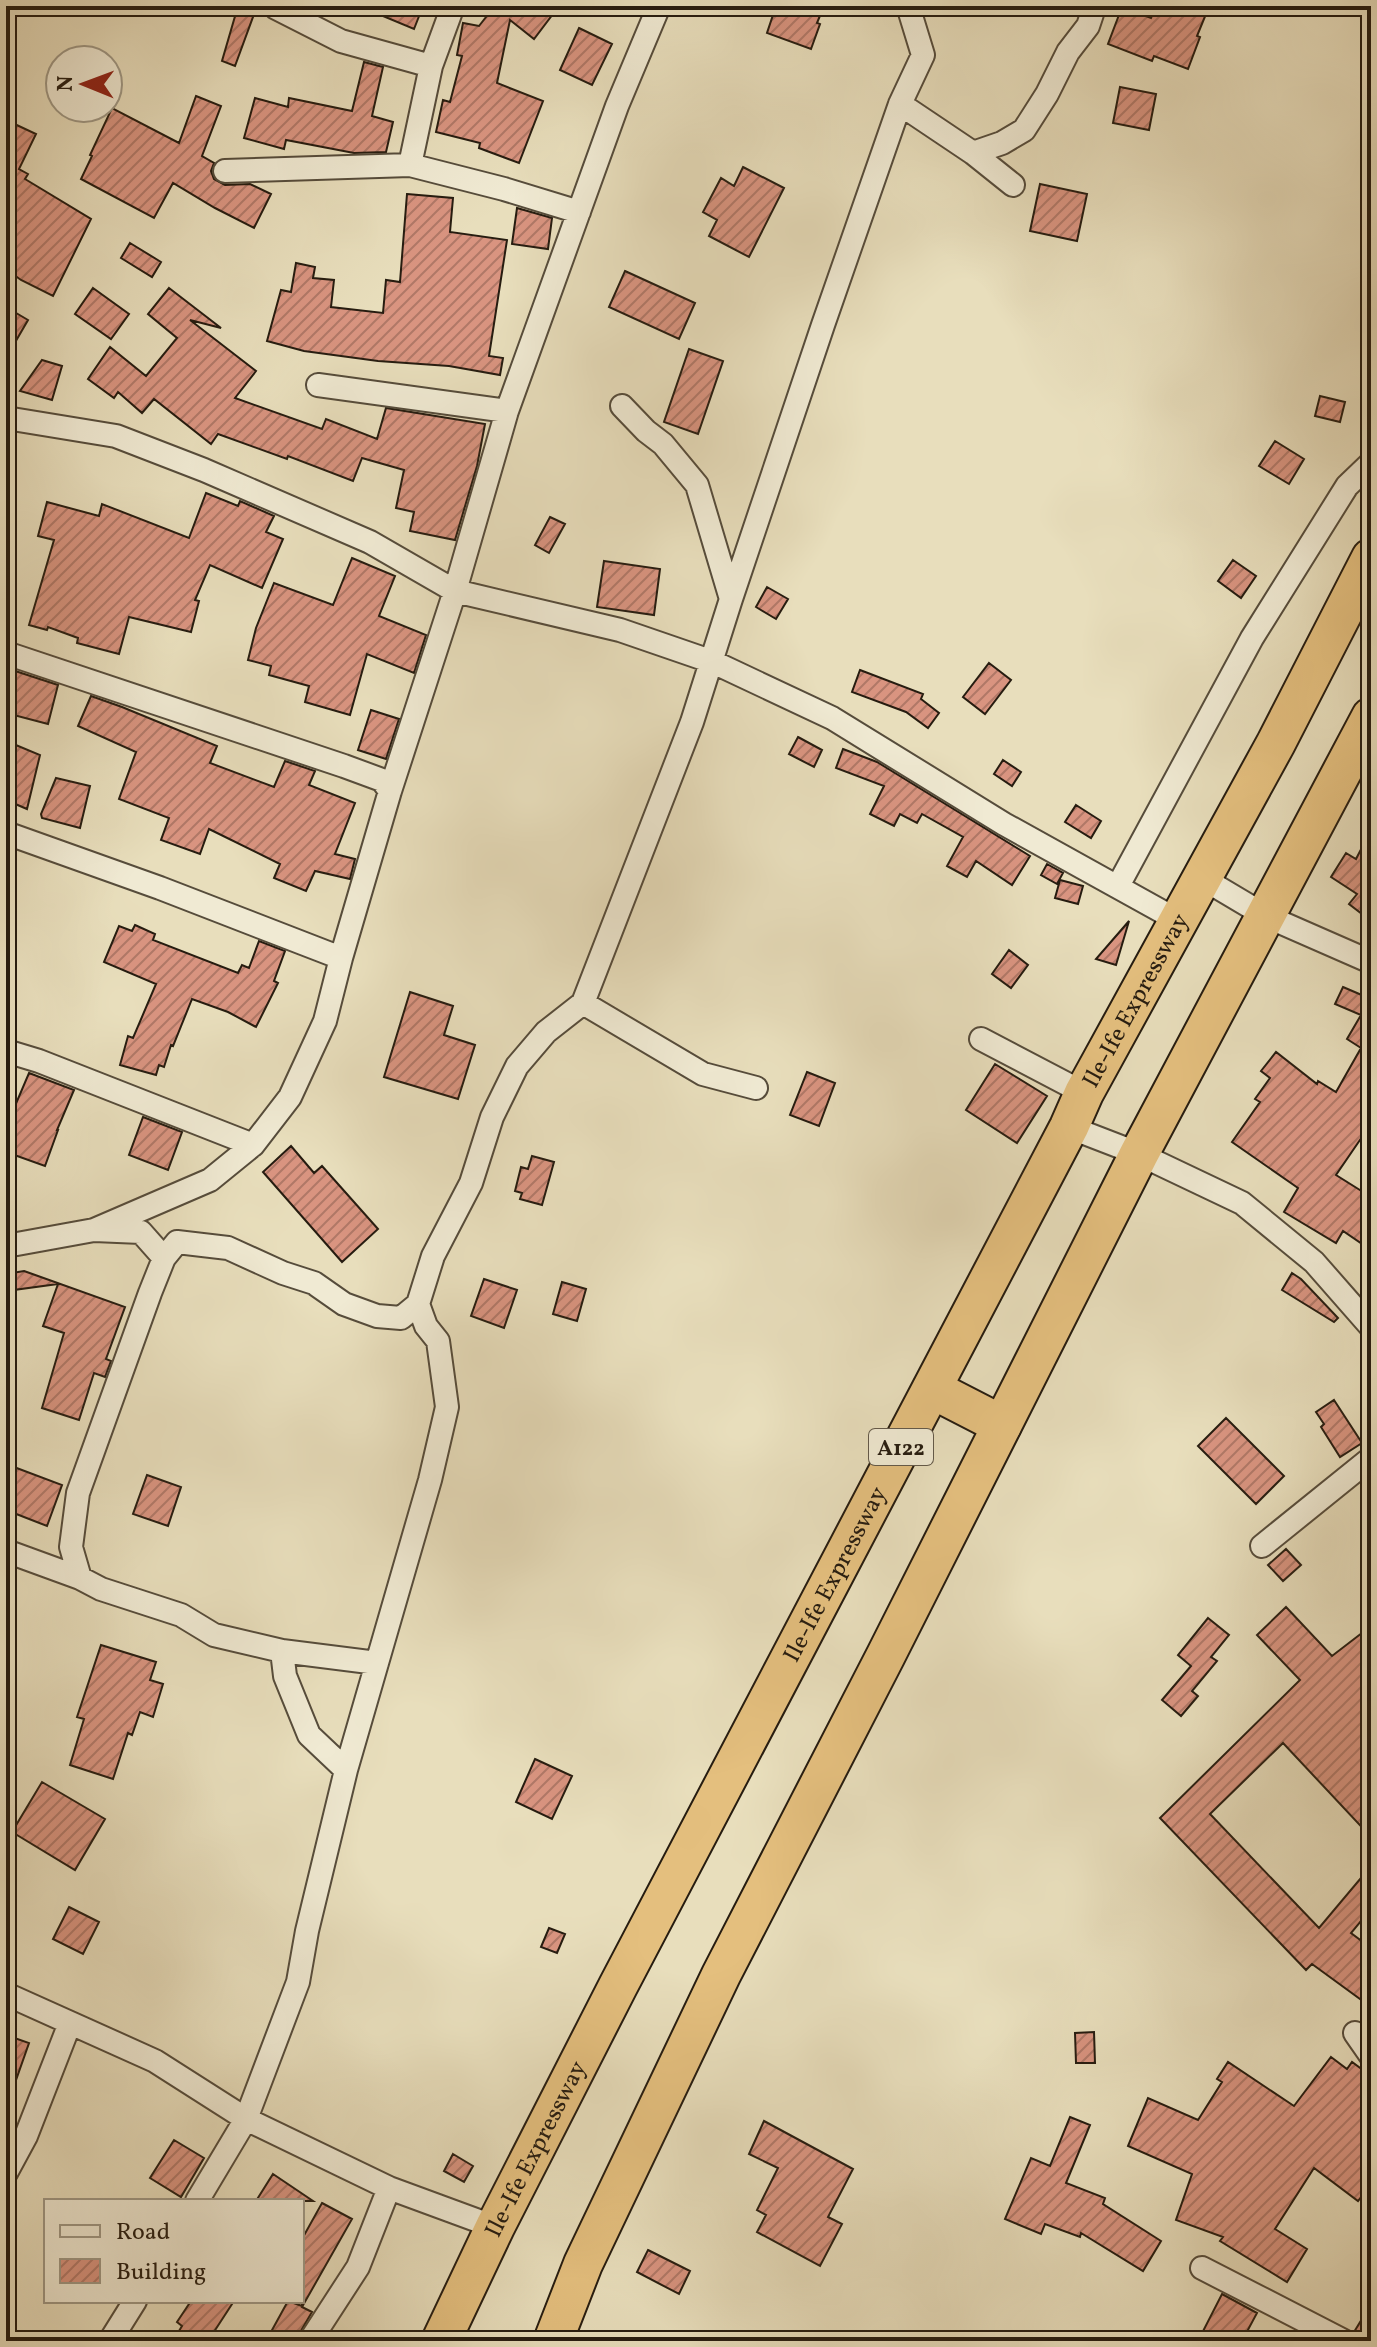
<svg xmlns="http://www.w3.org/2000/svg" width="1377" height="2347" viewBox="0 0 1377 2347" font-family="Vollkorn,serif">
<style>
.building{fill:url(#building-hatch);stroke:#261c10;stroke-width:2}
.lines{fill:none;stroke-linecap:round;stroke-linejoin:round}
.minor-casing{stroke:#564c3b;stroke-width:26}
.trunk-casing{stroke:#261c10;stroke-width:42}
.minor{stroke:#f0ead3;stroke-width:22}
.trunk{stroke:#e4bf7e;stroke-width:38}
.labels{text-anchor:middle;stroke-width:6;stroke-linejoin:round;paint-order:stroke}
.shield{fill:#f0ead3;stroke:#635a4a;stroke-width:2}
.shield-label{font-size:22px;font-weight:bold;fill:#261c10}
.street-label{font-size:24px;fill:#261c10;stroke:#f0ead3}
</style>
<defs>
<pattern id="building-hatch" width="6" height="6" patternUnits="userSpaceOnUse" patternTransform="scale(2)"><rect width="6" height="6" fill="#d99480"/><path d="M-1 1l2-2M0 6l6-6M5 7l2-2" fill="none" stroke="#b07867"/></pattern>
</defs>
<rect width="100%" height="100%" fill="#e8debc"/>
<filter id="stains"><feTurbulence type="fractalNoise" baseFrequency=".0025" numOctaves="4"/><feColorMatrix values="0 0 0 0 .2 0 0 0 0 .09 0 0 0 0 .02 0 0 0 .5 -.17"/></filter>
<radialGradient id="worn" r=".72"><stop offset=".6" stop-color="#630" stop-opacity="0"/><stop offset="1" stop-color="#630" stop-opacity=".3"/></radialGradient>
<!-- building -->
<path class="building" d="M238 6H257L235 66 222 61Z
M359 6H423L414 29Z
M490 6H559L534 39 510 20 497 83 543 101 519 163 479 148 480 143 436 132 443 100 450 102 462 56 457 55 463 23 479 26 493 8Z
M776 6H824L817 23 820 24 811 49 767 33Z
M1156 6H1186L1206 14 1197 36 1200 37 1188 69 1154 56 1152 61 1108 44 1122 7 1151 18Z
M579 28 612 44 592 85 560 70Z
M364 62 383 67 372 116 393 122 386 152 354 153 286 140 284 149 244 138 255 98 288 107 289 98 352 111Z
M1120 87 1156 94 1149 130 1113 123Z
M196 96 221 106 202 156 214 163 211 171 214 179 225 185 250 184 271 194 254 228 215 208 173 183 154 218 81 179 92 156 90 155 112 108 179 143Z
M6 120 36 134 19 169 28 174 25 179 91 219 53 296 21 280 6 269Z
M743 167 784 188 749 257 709 236 717 220 703 212 721 178 734 186Z
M1040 184 1087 194 1077 241 1030 231Z
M407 194 453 198 450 232 507 240 489 356 503 358 500 375 449 366 378 361 304 351 267 341 281 290 291 292 296 263 315 267 313 278 334 280 331 307 383 313 386 280 400 282Z
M517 208 552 218 548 249 512 244Z
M130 243 161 262 152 277 121 258Z
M625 271 695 303 679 339 609 307Z
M93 288 129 314 111 339 75 314Z
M169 288 221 328 190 320 256 371 235 398 322 429 326 419 377 439 386 408 485 424 477 466 455 540 410 531 414 512 396 508 404 470 362 458 353 481 288 456 287 459 218 434 211 444 154 399 142 413 118 392 114 398 88 379 110 347 146 376 177 338 148 314Z
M6 307 28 320 6 358Z
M689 349 723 361 698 434 664 422Z
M42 360 62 366 52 400 20 391Z
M1320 396 1345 402 1340 422 1315 416Z
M1275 441 1304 459 1289 484 1259 466Z
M206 493 238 506 240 501 274 516 266 532 283 539 262 588 210 565 195 600 199 601 191 632 129 617 119 654 77 643 78 638 48 627 47 630 29 625 54 540 38 536 47 502 99 516 102 504 189 538Z
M550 517 565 524 549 553 535 545Z
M352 558 395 576 379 616 426 635 414 673 367 654 350 715 305 702 309 686 269 675 271 666 248 660 256 628 274 583 333 605Z
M1233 560 1256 576 1241 598 1218 581Z
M604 561 660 569 654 615 597 607Z
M767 587 788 599 776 619 756 607Z
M989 663 1011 680 985 714 963 697Z
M6 668 58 685 48 724 6 713Z
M860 670 923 694 921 699 939 713 928 728 906 712 852 692Z
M91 696 122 707 217 746 210 763 274 787 285 761 315 771 309 785 355 803 335 854 355 859 350 879 315 871 306 891 274 878 280 864 209 829 200 854 161 840 169 818 119 799 136 752 78 726Z
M371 710 399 719 386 759 358 750Z
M798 737 822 750 814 767 789 754Z
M11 743 40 755 27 809 6 800V754Z
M843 749 877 762 1030 856 1012 885 976 861 967 877 947 866 963 837 922 814 917 823 900 814 894 826 870 814 884 786 836 768Z
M1003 760 1021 772 1012 786 994 774Z
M56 778 90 786 80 828 42 818 41 814Z
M1076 805 1101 821 1091 838 1065 822Z
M1371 830V921L1349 904 1357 894 1331 877 1346 853 1356 859Z
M1047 864 1063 873 1057 884 1041 875Z
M1060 880 1083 886 1078 904 1055 898Z
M1129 921 1116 965 1096 959Z
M135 925 155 934 153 940 238 973 242 965 249 968 259 941 285 951 274 981 278 983 256 1027 228 1012 192 999 173 1046 171 1045 164 1067 159 1065 156 1075 120 1065 128 1036 133 1038 156 984 104 962 119 926 132 931Z
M1009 950 1028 965 1011 988 992 974Z
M1343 987 1371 999V1142L1362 1137 1336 1175 1371 1197V1250L1343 1231 1336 1243 1284 1212 1298 1188 1232 1142 1260 1102 1255 1099 1270 1078 1261 1071 1276 1052 1317 1084 1318 1081 1336 1092 1361 1048 1347 1039 1361 1015 1335 1004Z
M410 992 453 1006 444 1035 475 1045 458 1099 384 1077Z
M995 1064 1047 1096 1017 1143 966 1110Z
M807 1072 835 1083 819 1126 790 1115Z
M29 1073 74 1090 57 1130H58L45 1166 6 1152V1111L12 1113Z
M143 1117 182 1132 168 1170 129 1155Z
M291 1146 314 1173 322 1166 378 1229 342 1262 263 1172Z
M532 1156 554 1162 542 1205 520 1199 522 1193 515 1191 521 1167 528 1169Z
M24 1271 125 1307 106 1359 111 1361 105 1377 94 1373 79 1420 42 1408 64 1333 43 1326 58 1284 6 1291V1274Z
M1292 1273 1301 1279 1338 1318 1334 1322 1282 1290Z
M484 1279 517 1290 504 1328 471 1316Z
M562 1282 586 1289 577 1321 553 1314Z
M1334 1400 1362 1443 1340 1457 1321 1427 1324 1424 1316 1412Z
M1226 1418 1284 1476 1256 1504 1198 1446Z
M6 1464 62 1485 47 1526 6 1510Z
M147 1475 181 1487 168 1526 133 1514Z
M1286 1549 1301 1565 1283 1581 1268 1565Z
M1286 1607 1332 1656 1371 1626V1837L1283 1743 1210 1814 1319 1928 1371 1866V1909L1351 1933 1371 1948V2007L1312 1964 1306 1970 1160 1818 1300 1680 1257 1635Z
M1208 1618 1229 1635 1211 1657 1217 1661 1192 1691 1198 1696 1181 1716 1162 1700 1191 1666 1178 1655Z
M101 1645 156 1662 150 1680 163 1684 153 1717 140 1712 132 1735 128 1733 113 1779 70 1765 84 1719 77 1717Z
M535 1759 572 1776 552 1819 516 1802Z
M42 1782 105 1819 75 1870 12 1832Z
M69 1907 99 1922 83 1954 53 1939Z
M549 1928 565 1934 557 1953 541 1947Z
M1094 2032 1095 2063H1076L1075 2033Z
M6 2035 29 2043 9 2100H6Z
M1331 2057 1347 2069 1352 2062 1371 2076V2184L1358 2201 1314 2168 1275 2229 1307 2249 1287 2282 1220 2241 1223 2237 1176 2220 1192 2174 1128 2146 1148 2098 1198 2120 1222 2082 1217 2079 1228 2062 1294 2106Z
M1070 2117 1090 2125 1066 2183 1105 2198 1103 2204 1161 2241 1143 2271 1081 2233 1080 2237 1045 2224 1041 2234 1005 2219 1031 2158 1050 2166Z
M764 2121 853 2169 828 2217 842 2224 820 2266 757 2232 766 2215 757 2210 778 2168 749 2154Z
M174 2140 204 2158 181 2197 150 2178Z
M453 2154 473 2166 464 2182 444 2171Z
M273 2174 313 2201H256Z
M322 2203 352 2219 302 2307 312 2312 295 2341H266L288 2301 302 2306V2239Z
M648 2250 690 2271 679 2294 637 2272Z
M1222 2294 1257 2313 1242 2341H1198Z
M191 2301H234L208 2341H173L182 2326 177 2322Z
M1371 2304V2341H1358L1354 2332Z"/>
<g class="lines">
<defs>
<path id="minor" d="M276 8 341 41 431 66
M900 104 973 153 1013 185
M973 153 1002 143 1024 130 1047 94 1068 52 1088 26 1092 14 1091 6
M410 165 431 66 453 6
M225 171 410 165 504 189 579 212
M318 385 507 411
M622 406 646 431 663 444 697 485 731 599
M6 418 116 436 204 470 370 542 455 591 620 630 713 662 832 718 1004 824 1179 921
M6 653 344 766 382 780 390 791
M6 833 160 888 341 958
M1202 878 1266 916 1371 962
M1118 886 1252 638 1347 486 1371 463
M583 1003 703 1074 756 1088
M981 1039 1084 1093
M6 1051 39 1061 253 1145
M1069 1127 1139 1154 1242 1203 1314 1262 1371 1327
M94 1230 210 1180 253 1145 290 1097 325 1021 341 958 390 791 455 591 507 411 617 106 659 6
M6 1246 94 1230 141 1232 164 1258
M1262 1546 1371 1458
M6 1551 80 1578 101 1589 181 1615 214 1635 282 1651
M80 1578 71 1547 78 1493 150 1293 164 1258 177 1242 228 1248 283 1273 314 1283 344 1304 377 1316 401 1318 418 1304
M346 1770 309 1735 285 1676 282 1651 377 1663
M6 1994 155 2061 246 2119 389 2188 495 2227
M1355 2033 1371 2056
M6 2173 26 2136 70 2023
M197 2201 246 2119 298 1982 307 1931 346 1770 430 1480 447 1407 438 1341 426 1326 418 1304 433 1256 471 1183 492 1117 517 1066 546 1032 583 1003 692 722 731 599 823 325 900 104 923 55 908 6
M1202 2268 1344 2341
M110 2341 135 2301
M310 2341 358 2267 389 2188"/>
<g id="trunk">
<path d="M932 1389 1002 1425"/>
<path id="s1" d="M441 2341 495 2227 618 1986 1069 1127 1084 1093 1276 743 1371 558"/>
<path d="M553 2341 583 2264 721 1975 886 1655 1139 1154 1371 717"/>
</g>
</defs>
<!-- minor casing -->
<use href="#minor" class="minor-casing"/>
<!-- trunk casing -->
<use href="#trunk" class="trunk-casing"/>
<!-- minor -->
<use href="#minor" class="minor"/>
<!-- trunk -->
<use href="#trunk" class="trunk"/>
</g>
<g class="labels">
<!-- shield labels -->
<rect class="shield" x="869" y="1429" width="64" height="36" rx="6"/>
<g class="shield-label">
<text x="901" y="1455">A122</text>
</g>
<!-- street labels -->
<g class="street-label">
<text dy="8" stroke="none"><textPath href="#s1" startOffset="1510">Ile-Ife Expressway</textPath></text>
<text dy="8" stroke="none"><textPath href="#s1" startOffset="862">Ile-Ife Expressway</textPath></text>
<text dy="8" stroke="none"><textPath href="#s1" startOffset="214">Ile-Ife Expressway</textPath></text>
</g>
</g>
<!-- margin -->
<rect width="1377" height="2347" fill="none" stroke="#e8debc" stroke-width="32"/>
<rect x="8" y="8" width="1361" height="2331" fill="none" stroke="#261c10" stroke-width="4"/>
<rect x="16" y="16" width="1345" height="2315" fill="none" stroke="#261c10" stroke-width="2"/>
<!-- legend -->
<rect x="44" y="2199" width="260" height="104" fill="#f0ead3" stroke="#9f9885" stroke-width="2"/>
<rect x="60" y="2225" width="40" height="12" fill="#f0ead3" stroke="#9f9885" stroke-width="2"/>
<text x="116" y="2239" font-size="24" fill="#261c10">Road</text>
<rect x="60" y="2259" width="40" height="24" fill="url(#building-hatch)" stroke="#9f9885" stroke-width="2"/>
<text x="116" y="2279" font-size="24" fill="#261c10">Building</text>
<!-- north arrow -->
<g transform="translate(84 84) rotate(271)"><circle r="38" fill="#f0ead3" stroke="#9f9885" stroke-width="2"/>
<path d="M0-6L14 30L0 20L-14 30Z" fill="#8f2418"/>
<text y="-12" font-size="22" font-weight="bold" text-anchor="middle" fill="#261c10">N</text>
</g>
<rect width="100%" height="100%" filter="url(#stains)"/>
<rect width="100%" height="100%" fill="url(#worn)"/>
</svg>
